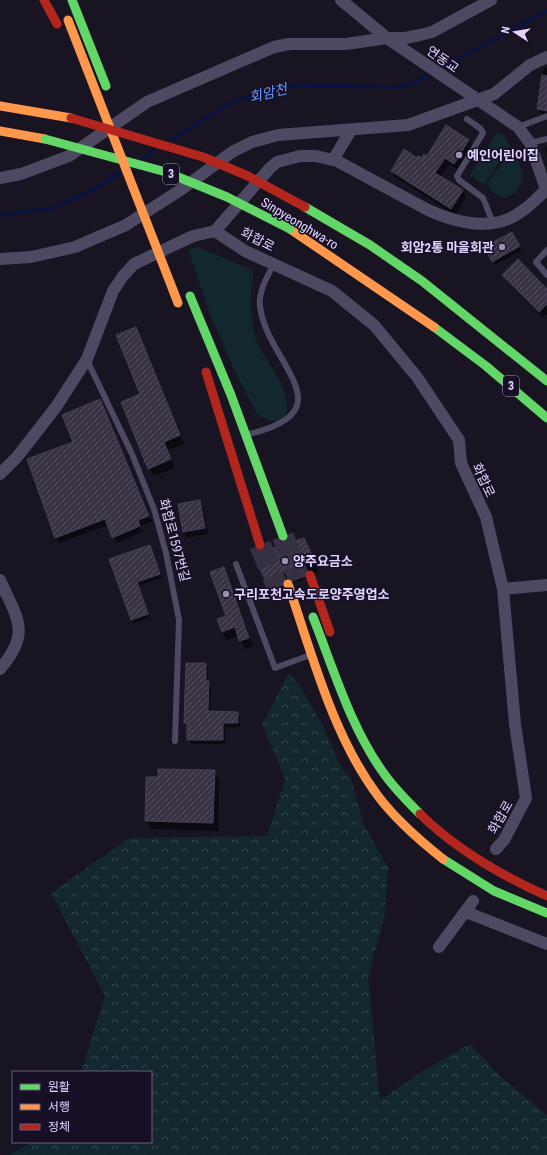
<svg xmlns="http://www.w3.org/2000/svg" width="547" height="1155" viewBox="0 0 547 1155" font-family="'Roboto Condensed','Noto Sans KR',sans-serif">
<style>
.green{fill:#13282e}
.forest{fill:url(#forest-crowns)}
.shadow{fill:#0007}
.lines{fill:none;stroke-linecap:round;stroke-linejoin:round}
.stream{stroke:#0a1342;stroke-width:3.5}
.building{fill:url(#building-hatch);stroke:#463f55}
.highway-tunnel{stroke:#363142;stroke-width:22;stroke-dasharray:22 11;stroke-linecap:butt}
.lane{stroke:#4e4962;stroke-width:6}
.street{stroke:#4e4962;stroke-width:12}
.fast{stroke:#63d668;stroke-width:9}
.slow{stroke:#ff974d;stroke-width:9}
.jam{stroke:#b3261e;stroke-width:9}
.fast-bridge{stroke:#63d668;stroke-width:9}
.slow-bridge{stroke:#ff974d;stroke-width:9}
.jam-bridge{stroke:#b3261e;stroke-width:9}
.poi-dot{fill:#9b91b1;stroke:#170f26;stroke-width:1.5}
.labels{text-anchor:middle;stroke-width:3;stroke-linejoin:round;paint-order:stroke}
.shield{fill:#170f26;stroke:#a499be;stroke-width:1}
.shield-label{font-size:12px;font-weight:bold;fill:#e1d4ff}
.street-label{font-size:13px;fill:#e1d4ff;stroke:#170f26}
.poi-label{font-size:13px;font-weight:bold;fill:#e1d4ff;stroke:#170f26;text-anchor:start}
.water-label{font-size:14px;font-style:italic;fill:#6298ff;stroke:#170f26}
</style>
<defs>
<pattern id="forest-crowns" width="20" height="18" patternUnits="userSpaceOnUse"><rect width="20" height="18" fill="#13282e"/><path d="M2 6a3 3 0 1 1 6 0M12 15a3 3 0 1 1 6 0" fill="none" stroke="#35464d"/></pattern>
<pattern id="building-hatch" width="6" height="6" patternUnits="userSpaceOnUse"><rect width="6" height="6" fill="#383243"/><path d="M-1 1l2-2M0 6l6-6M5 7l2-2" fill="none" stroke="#544f5f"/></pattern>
</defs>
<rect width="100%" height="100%" fill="#181421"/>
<!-- green -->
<path class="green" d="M497 133 504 135 510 146 484 185 470 175Z
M513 148 523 174C523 184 514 197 504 198L493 193 487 184Z
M198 247 252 270C254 281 252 283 251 294 250 308 252 322 255 336 261 361 294 385 286 414L279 421H270L257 414 234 370 210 314 188 249Z"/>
<!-- forest -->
<path class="forest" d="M289 673 300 686 323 726 339 764 351 779 364 825 388 868 385 914 368 977 380 1100 423 1071 470 1044 500 1076 547 1115V1155H9L32 1142H151V1072H81L105 996 51 893 129 838 267 836 285 779 262 724Z"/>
<!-- shadow -->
<path class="shadow" d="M544 68H547V114L540 113 538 109Z
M447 127 469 141 472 147 458 170 449 164 440 177 462 191 466 197 455 215 395 177 392 171 417 159 422 160 427 157Z
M547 147V157L545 148Z
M512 233 522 250 495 265 486 248Z
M504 275 547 291V314L543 318 507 281Z
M136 329 184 444 168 450 175 468 154 476 149 468Z
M103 406 152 522 140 526 142 532 117 543 108 525 59 543 56 537 74 443Z
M200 501 203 507 208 534 187 538 184 532Z
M150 546 162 578 138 586 149 618 134 623 110 559Z
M308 547 319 572 305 575 301 582 295 580 280 590 272 592 256 557 264 558 287 549Z
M223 568 228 577 253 646 245 649 239 636 227 640 222 632 227 617Z
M206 664 208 669V683L211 687 210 712 237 713 240 717V727H225V744H191L188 739V727L185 723Z
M214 771 219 780 218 831 151 829 146 821 159 778Z"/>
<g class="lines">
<!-- stream -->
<path class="stream" d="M439 69 547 11
M172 140 233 101 298 85 396 87 414 83 433 72
M143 158 155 151
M0 215 49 209 95 189 119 173"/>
</g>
<!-- building -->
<path class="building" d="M542 75 547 76V111L537 109Z
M446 125 469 140 454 164 445 158 435 173 463 190 451 209 391 171 404 149 417 158 418 156 422 158 424 154 427 156Z
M512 232 520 246 492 262 484 247Z
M518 259 547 289V304L539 312 502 275Z
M136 327 180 435 164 442 171 459 148 469 121 402 140 394 116 335Z
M100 399 149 516 138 520 140 526 112 538 105 519 55 538 27 459 73 442 62 415Z
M200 500 205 528 183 532 178 504Z
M304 538 316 564 306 563 301 567 296 574 290 572H284L278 576 276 582 267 584 254 556 264 557 269 554 272 548 277 547 287 548 294 541Z
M150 545 160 574 137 582 148 614 131 620 109 559Z
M224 567 249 638 239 641 235 627 222 632 217 619 226 616 210 572Z
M186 663H206V681H209L208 711 238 712V723H223V740H187V723H184Z
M158 769 215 770 213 823 145 821 146 777H158Z"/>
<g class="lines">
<!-- highway-tunnel -->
<path class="highway-tunnel" d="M283 536 299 579
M260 545 278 588"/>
<!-- lane -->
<path class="lane" d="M467 119 481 129 483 133 457 176 459 180 483 198 493 223
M518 127 547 116
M530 143 547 139
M547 250 536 262 547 275
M87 360 132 454 154 509 166 553 179 620 175 741
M249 434C349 411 266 362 260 306 258 291 268 276 274 263
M236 564 275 668 310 655"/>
<!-- street -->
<path class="street" d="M341 0 387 38 518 127 530 143 547 192
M333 160 351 130
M0 178 21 174 69 156 147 102 274 47 289 44H346L387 38H405L420 35 432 32 491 0
M215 231 245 251 332 291 374 325 417 377 459 440 461 463 486 517 503 589 515 724 526 798 504 840 496 849
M215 231 270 168 277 162 300 156H316L337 161 428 210C457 223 494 233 522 211 531 205 538 197 546 190
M0 259 31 257 75 247 126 225 182 189 232 152 252 142 278 135 408 125 494 94 530 65 547 57
M0 474 17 457 56 407 87 359 113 291 123 276 134 264 193 236 215 231
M0 580C17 619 32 632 0 669
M503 589 547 585
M466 912 547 944
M439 947 473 901"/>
<!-- fast -->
<path class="fast" d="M72 0 106 86
M305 207 370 245 422 281 547 381
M190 296 231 395 283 536
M434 327 486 366 547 418
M313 617C334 670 351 729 385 775 395 789 408 802 420 814
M443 859 494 891 547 913"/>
<!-- slow -->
<path class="slow" d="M0 106 71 118
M0 131 45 139
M290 229 434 327
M288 584C312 654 333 736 378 796 396 820 419 840 443 859"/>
<!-- jam -->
<path class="jam" d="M44 0 57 24
M206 372 260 545
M310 575 330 632
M420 814C457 850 500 875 547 896"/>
<!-- fast-bridge -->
<path class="fast-bridge" d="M45 139 166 172 227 197 290 229"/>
<!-- slow-bridge -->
<path class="slow-bridge" d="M68 20 178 303"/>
<!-- jam-bridge -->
<path class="jam-bridge" d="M71 118 203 157 248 176 305 207"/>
</g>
<!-- markers -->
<g class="poi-dot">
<circle cx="459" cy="155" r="4"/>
<circle cx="502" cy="247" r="4"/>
<circle cx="285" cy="561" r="4"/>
<circle cx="226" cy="594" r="4"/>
</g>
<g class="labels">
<!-- shield labels -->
<g class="shield">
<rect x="163" y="164" width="16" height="20" rx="3"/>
<rect x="503" y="376" width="16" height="20" rx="3"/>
</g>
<g class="shield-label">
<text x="171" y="178">3</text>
<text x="511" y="390">3</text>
</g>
<!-- street labels -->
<g class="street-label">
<text transform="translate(443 59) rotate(35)" y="5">연동교</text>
<text transform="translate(300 223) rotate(31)" y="5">Sinpyeonghwa-ro</text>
<text transform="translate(258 239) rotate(27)" y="5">화합로</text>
<text transform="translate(484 480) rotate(65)" y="5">화합로</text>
<text transform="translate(175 540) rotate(75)" y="5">화합로1597번길</text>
<text transform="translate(500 817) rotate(-60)" y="5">화합로</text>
</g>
<!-- poi labels -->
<g class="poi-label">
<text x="467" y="160">예인어린이집</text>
<text x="494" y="252" text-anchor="end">회암2통 마을회관</text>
<text x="293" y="566">양주요금소</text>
<text x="234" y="599">구리포천고속도로양주영업소</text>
</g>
<!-- water labels -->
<g class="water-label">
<text transform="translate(268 93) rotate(-14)" y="5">회암천</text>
</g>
</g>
<!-- legend -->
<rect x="12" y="1071" width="140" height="72" fill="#170f26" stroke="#685e7d"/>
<rect x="20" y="1084" width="20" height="6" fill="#63d668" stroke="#685e7d"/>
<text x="48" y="1091" font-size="12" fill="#e1d4ff">원활</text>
<rect x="20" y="1104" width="20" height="6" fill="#ff974d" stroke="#685e7d"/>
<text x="48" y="1111" font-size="12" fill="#e1d4ff">서행</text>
<rect x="20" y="1124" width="20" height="6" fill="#b3261e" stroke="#685e7d"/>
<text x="48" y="1131" font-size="12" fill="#e1d4ff">정체</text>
<!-- north arrow -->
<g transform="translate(515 32) rotate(282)" stroke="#170f26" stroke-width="3" paint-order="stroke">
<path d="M0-3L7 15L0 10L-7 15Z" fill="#e1d4ff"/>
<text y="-6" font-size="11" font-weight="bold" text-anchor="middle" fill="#e1d4ff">N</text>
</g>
</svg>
